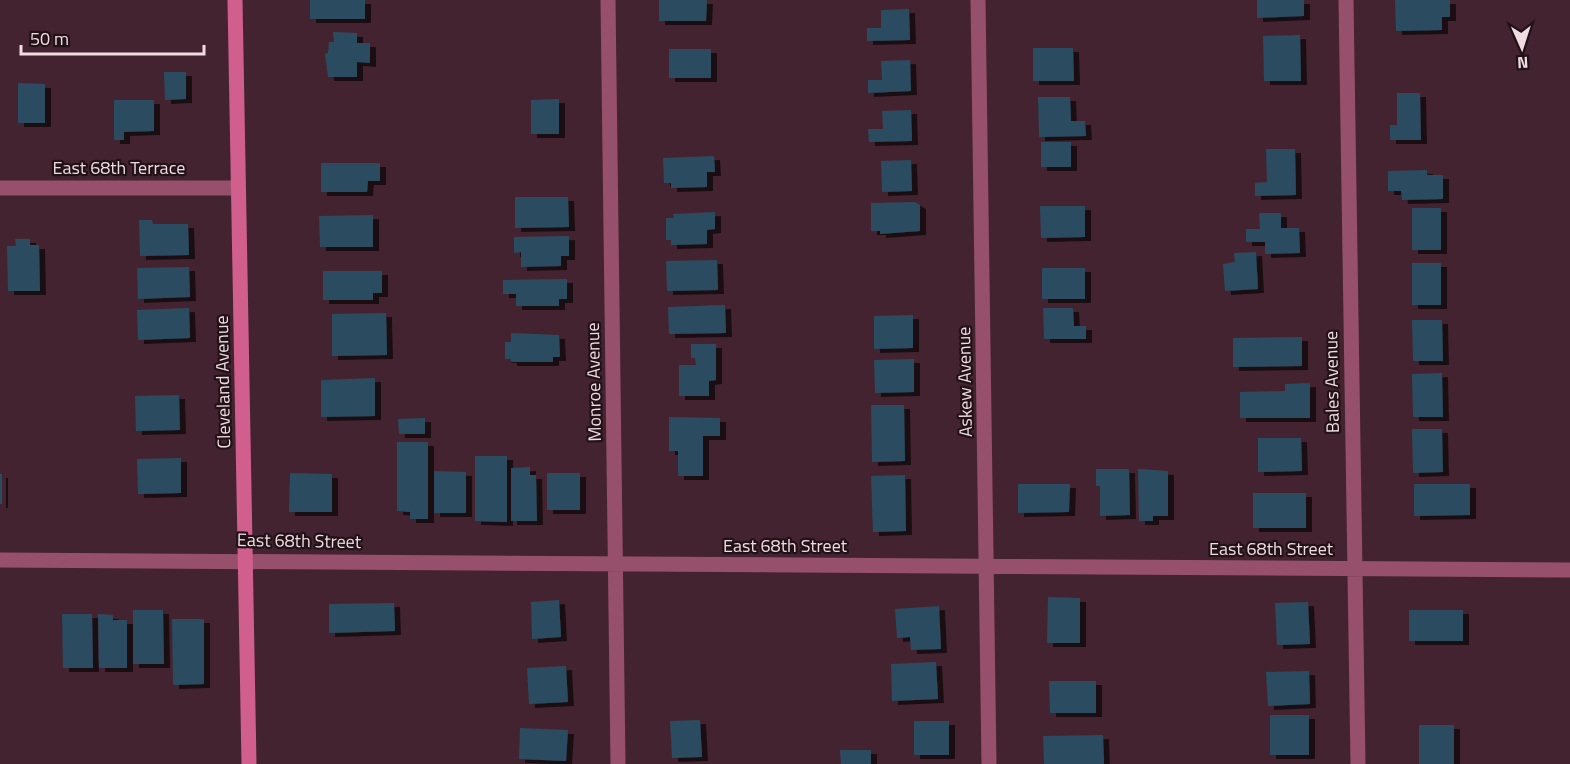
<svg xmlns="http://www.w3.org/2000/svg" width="1570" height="764" viewBox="0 0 1570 764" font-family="'Titillium Web',sans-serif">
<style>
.building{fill:#2a4c60;filter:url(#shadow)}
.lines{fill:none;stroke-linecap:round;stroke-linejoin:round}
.street{stroke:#97506b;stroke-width:15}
.secondary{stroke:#d05f8d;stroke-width:15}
.labels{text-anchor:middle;stroke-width:4.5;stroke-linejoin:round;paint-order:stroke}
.street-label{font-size:18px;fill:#f1dbe2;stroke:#211217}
</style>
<defs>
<filter id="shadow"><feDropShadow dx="6" dy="4" stdDeviation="0" flood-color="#0009"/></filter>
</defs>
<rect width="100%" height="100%" fill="#442330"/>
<!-- building -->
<path class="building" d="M310 0H365V19H310Z
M659 0H707L706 21H659Z
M1257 0H1304V16L1257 18Z
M1395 0H1450V17H1442V30L1396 31Z
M909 9 910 40 867 41V28H881V10Z
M333 32 357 33V43H370V63L357 62V77H328L325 54 328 53 329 42H334Z
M1300 35 1301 81H1264L1263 36Z
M1033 48H1073L1074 81H1033Z
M669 49H711V78H669Z
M910 60 911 91 868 93V80H882L881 61Z
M164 72H186V99L165 100Z
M18 83 45 84V123H18Z
M1397 93H1420L1421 140H1390V125H1397Z
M1038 97H1070L1071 121H1085L1086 136 1039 137Z
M559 99V134H531V100Z
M114 100H154V131L124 132V140H114Z
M911 110 912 141 869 142 868 129H883L882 111Z
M1041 142H1071V167H1041Z
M1266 149H1295L1296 195 1255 196V183L1267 182Z
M714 156 715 172H707V187L671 188V183H664L663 158Z
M911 160 912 191 882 192 881 161Z
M321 163H380V181H368L367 192H321Z
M1427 170V175H1443V199L1402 200 1401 191H1388V171Z
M515 197H568L569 227 515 228Z
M915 202 920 205V231L880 234V231H871V203Z
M1040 206H1085V237L1041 238Z
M1412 208H1441V250H1412Z
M715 212V229L707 230V244L671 245V240H666V218H674L673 214Z
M1259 213H1281V228H1299L1300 253 1265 254V242H1246V229H1260Z
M373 215V247H320L319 216Z
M139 220H152L153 224H188L189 255 140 256Z
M569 236V256H561V266L521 267V252L514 253V237Z
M15 239H30V245H39L40 291H8L7 246H16Z
M1256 252 1258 289 1225 291 1223 264 1235 262 1234 253Z
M717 260 718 290 667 291 666 261Z
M1412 263H1441V305H1412Z
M189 267 190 297 138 299 137 268Z
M1042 268H1085V299H1042Z
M323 271H382V293H373V300H323Z
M567 279V299H559V306H516V294H503V280Z
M725 305 726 333 669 334 668 307Z
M189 308 190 338 138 340 137 310Z
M1043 308H1073L1074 326H1086V339H1044Z
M386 313 387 355 332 356V314Z
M913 315V348L874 349V316Z
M1412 320H1442L1443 361H1413Z
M511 333 559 335 560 357H553V362H511V359H505V342H511Z
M1302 337V366L1233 367V338Z
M691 344H716V380L709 381V396H679V365H696L695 358H691Z
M914 359V392L875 393 874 360Z
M1442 373 1443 417H1413L1412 374Z
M375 378V416L321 417V380Z
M1310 383V418H1240V392L1285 391V384Z
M179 395 180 430 136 431 135 396Z
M871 405H904L905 461 872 462Z
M669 417 720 418V436H703V476H678V451H669Z
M425 418V434H399L398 419Z
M1412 429H1442L1443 472 1413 473Z
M1258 438H1301L1302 471 1258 472Z
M397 442H428V519H410V512L397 511Z
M475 456H507V522L475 521Z
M181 458V493L138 494 137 459Z
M530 467V475H536L537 521H511V468Z
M1096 469H1129L1130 515 1100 516V486H1096Z
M1138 469 1168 471V516H1153V521H1139Z
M434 471 466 472V513H434Z
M290 473 332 474V512H289Z
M547 473H580V510H547Z
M0 474H2V504H0Z
M905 475 906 531 873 532 871 476Z
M1018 484H1070L1069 512 1018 513Z
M1414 484H1470V515L1414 516Z
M1253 493H1306V528H1253Z
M1048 597 1080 598V643H1047Z
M559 600 561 637 532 639 531 602Z
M1308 602 1310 644 1277 645 1275 603Z
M394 603 395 631 329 633V604Z
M939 606 941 649 911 650 910 637 897 638 895 609Z
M133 610H163L164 664H133Z
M1409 610H1463V641H1409Z
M62 614H92L93 668H63Z
M98 614 113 615V620H127V668H99Z
M172 619H204V684L173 685Z
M936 662 938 699 892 701 891 664Z
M566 666 568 702 529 704 527 668Z
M1309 671 1310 704 1268 706 1266 672Z
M1049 681H1096V713H1050Z
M1270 715H1309V755H1270Z
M700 720 702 757 672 758 670 721Z
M914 721H949V755H914Z
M1419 725H1454V764H1419Z
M520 728 568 730 566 761 519 759Z
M1103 735 1104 764H1044L1043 736Z
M840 750H871V764H841Z"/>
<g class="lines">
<!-- street -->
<path class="street" d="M608 0 618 764
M978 0 989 764
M1346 0 1358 764
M0 188H238
M0 560 1570 570"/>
<!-- secondary -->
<path class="secondary" d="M235 0 249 764"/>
</g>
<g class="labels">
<!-- street labels -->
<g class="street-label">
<text x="119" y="174">East 68th Terrace</text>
<text transform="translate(223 382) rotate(-91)" y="6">Cleveland Avenue</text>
<text transform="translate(594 382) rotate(-91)" y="6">Monroe Avenue</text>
<text transform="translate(965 382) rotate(-91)" y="6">Askew Avenue</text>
<text transform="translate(1332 382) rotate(-91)" y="6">Bales Avenue</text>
<text transform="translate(299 541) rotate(1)" y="6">East 68th Street</text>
<text x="785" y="552">East 68th Street</text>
<text x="1271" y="555">East 68th Street</text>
</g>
</g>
<!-- north arrow -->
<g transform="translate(1522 48) rotate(177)" stroke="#211217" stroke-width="4.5" paint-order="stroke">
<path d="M0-4.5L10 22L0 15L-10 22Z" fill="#f1dbe2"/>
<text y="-9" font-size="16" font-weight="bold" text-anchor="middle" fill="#f1dbe2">N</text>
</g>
<!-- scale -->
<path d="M21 45v9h183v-9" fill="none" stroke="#f1dbe2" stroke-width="3"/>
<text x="30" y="45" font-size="18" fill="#f1dbe2" stroke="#211217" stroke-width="4.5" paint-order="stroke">50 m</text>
</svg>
